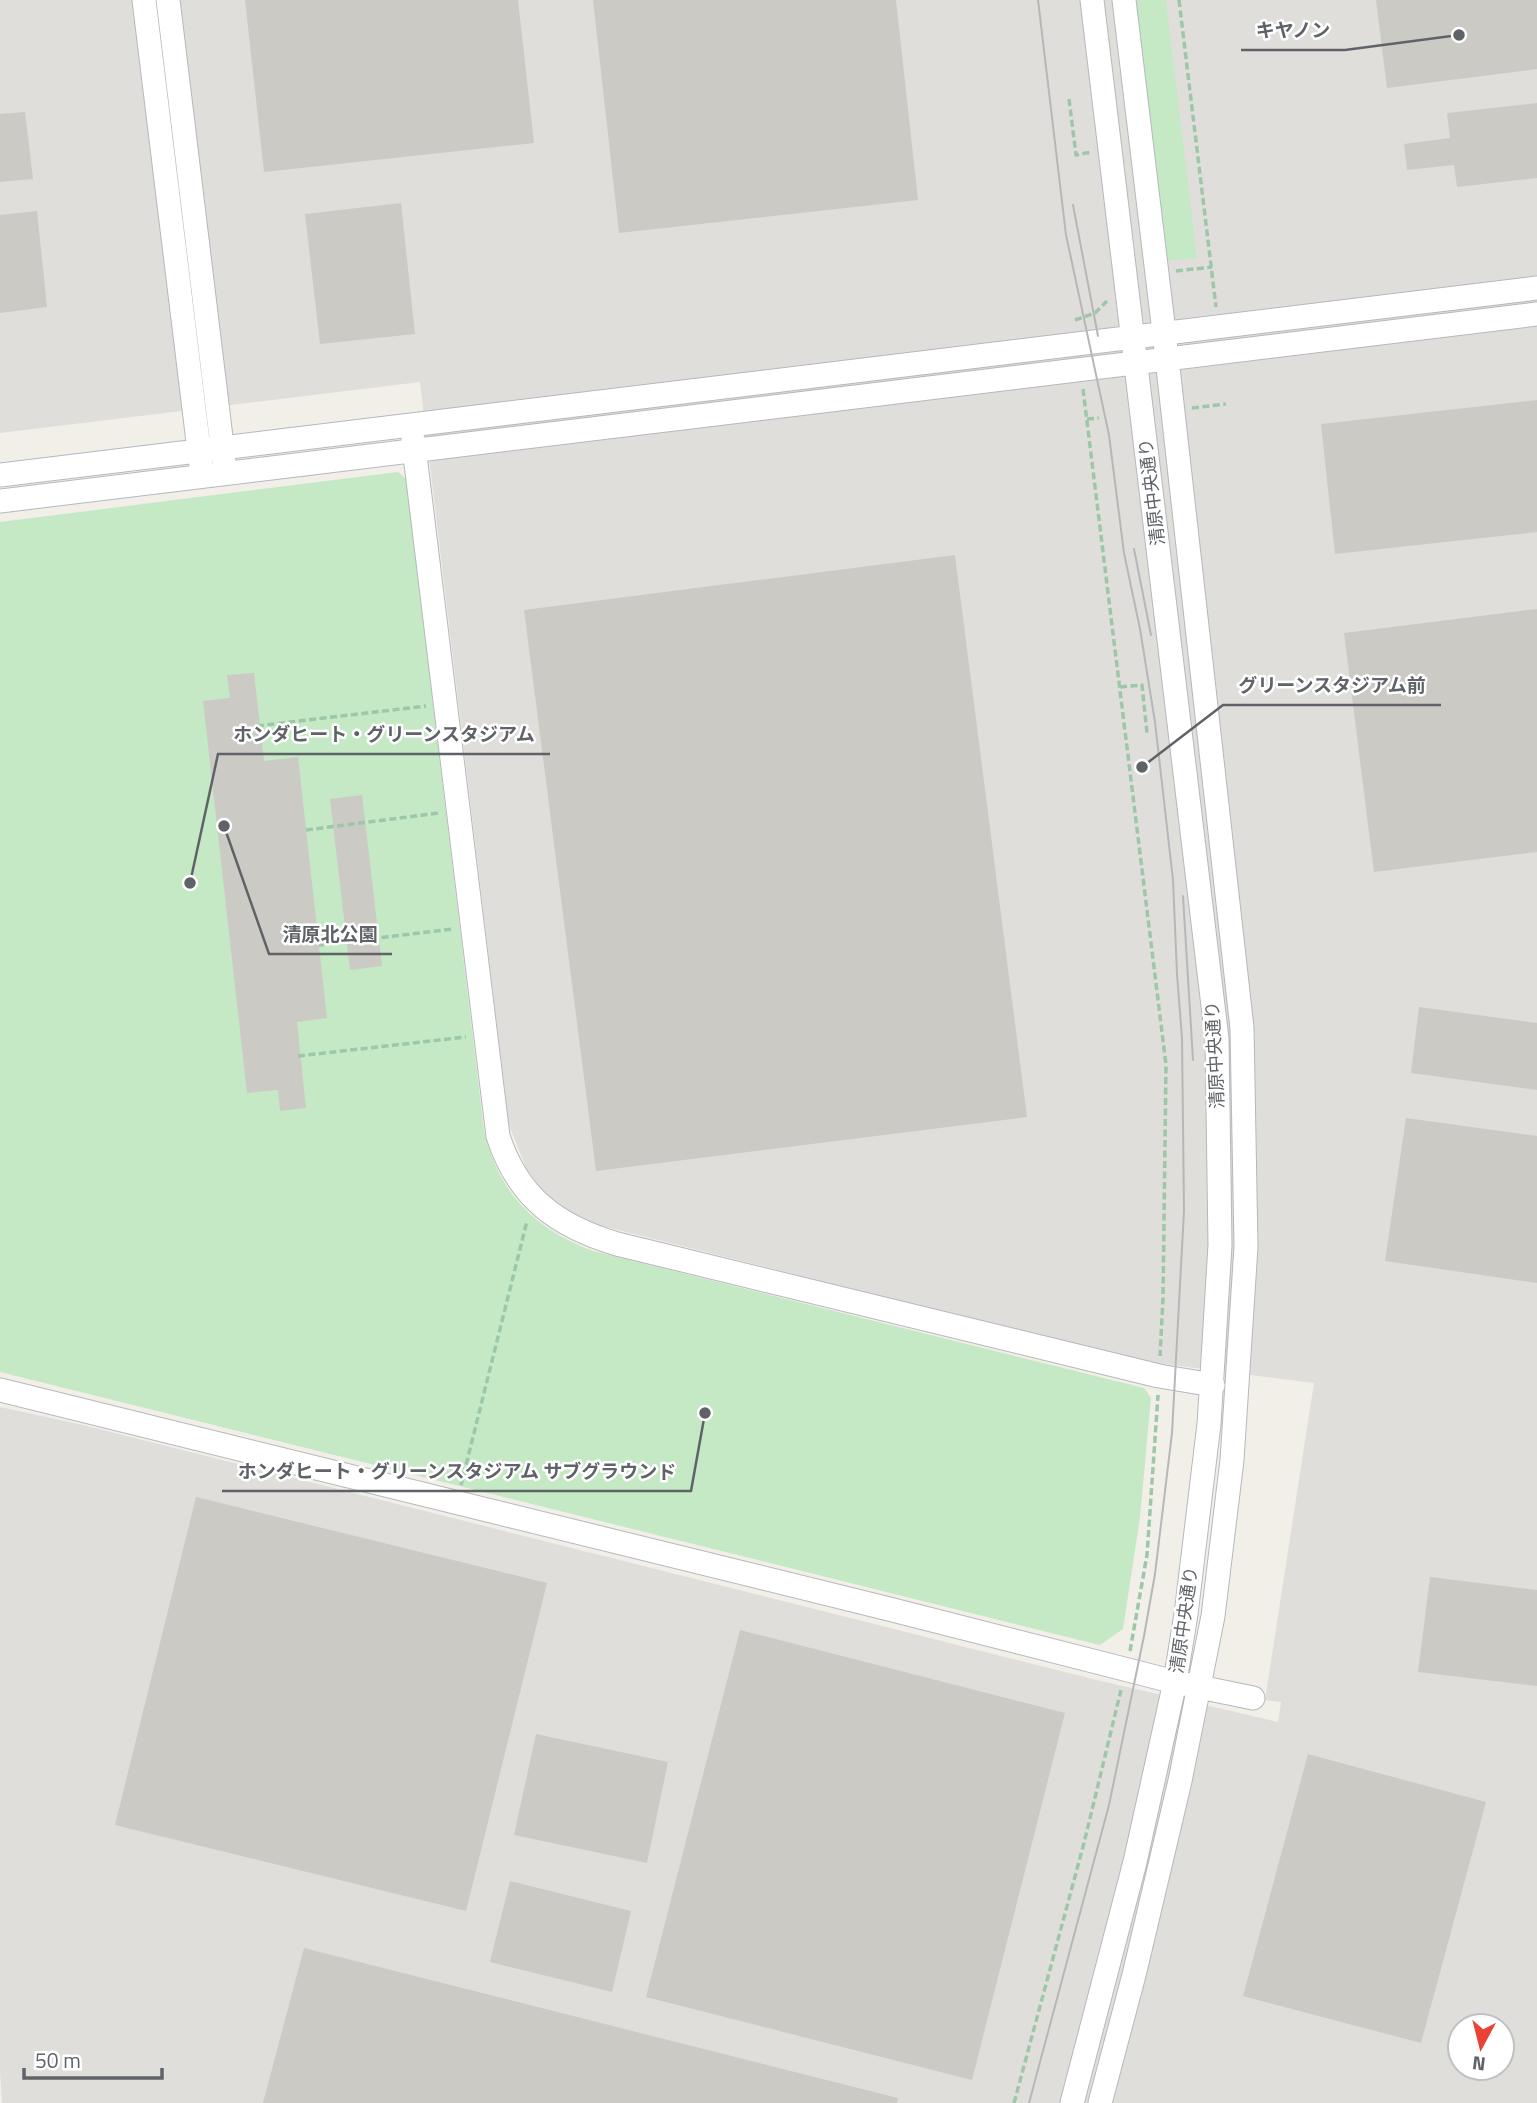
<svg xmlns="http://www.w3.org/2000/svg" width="1537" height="2103" viewBox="0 0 1537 2103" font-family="'Titillium Web','Noto Sans JP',sans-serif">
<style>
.industrial{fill:#e0deda;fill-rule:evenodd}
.green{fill:#c5e8c5}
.building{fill:#cccac5}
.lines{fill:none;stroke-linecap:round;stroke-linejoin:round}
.minor-casing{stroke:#b5b8bc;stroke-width:25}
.path{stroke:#9cc7a9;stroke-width:3.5;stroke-dasharray:7 3.5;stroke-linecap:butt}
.minor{stroke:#fff;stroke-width:23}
.tram{stroke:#b6b7b8;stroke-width:2}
.labels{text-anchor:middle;stroke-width:5;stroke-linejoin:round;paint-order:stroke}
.street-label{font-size:18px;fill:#5f6368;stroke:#fff}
.leader{fill:none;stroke:#5f6368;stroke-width:2.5}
.callout-dot{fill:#5f6368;stroke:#fff;stroke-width:2.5}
.callout-label{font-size:19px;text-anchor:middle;font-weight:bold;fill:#5f6368;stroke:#fff;stroke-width:5;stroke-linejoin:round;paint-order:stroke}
</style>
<rect width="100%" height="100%" fill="#f1efe8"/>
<!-- industrial -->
<path class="industrial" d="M0 0H1537V2103H2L0 2071V1407L83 1425 1097 1680 1278 1722 1281 1702 1265 1700 1314 1383 1141 1361 594 1224 568 1211 545 1194 527 1170 509 1125 420 382 0 433ZM1460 2026H1502V2068H1460Z"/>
<!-- green -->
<path class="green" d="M1135 0H1166L1197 258 1166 261Z
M398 472 406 479 484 1131C500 1194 532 1227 593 1251L1144 1388 1151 1398 1140 1517 1123 1629 1100 1645 0 1372V522Z"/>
<!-- building -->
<path class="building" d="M245 0H518L534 143 264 172Z
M593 0H896L918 200 619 233Z
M1376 0H1537V69L1387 88Z
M1537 103V178L1457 187 1454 165 1407 170 1404 144 1450 138 1447 113Z
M25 112 33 179 0 182V114Z
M401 203 415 334 320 344 305 214Z
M37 211 47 307 0 313V215Z
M1537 400V532L1335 554 1321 424Z
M955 555 1027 1117 596 1171 524 610Z
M1537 609V852L1374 872 1344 633Z
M254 673 264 761 298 757 327 1018 297 1022 306 1108 280 1111 278 1090 247 1093 203 701 230 698 227 675Z
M362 795 382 966 350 970 330 799Z
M1419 1007 1537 1023V1090L1411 1073Z
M1406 1118 1537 1136V1283L1385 1261Z
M196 1497 547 1583 466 1911 115 1825Z
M1430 1577 1537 1590V1686L1418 1672Z
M740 1630 1065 1713 972 2080 646 1997Z
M536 1734 668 1762 647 1863 514 1835Z
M1308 1754 1486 1802 1421 2043 1243 1996Z
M510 1881 631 1911 612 1992 490 1962Z
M304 1948 898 2098 897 2103H263Z"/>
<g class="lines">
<defs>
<path id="minor" d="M144 0 201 466
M168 0 224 462
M413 439 498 1136C518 1198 557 1226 617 1244L1159 1376 1213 1385
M0 475 1537 288
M0 501 1537 314
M0 1390 889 1609 1175 1682 1253 1698
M1072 2103 1135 1862 1175 1682 1186 1614 1209 1424 1220 1245 1217 1039 1092 0
M1100 2103 1134 1975 1180 1781 1213 1616 1232 1460 1246 1247 1242 1028 1164 332 1124 0"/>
</defs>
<!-- minor casing -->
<use href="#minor" class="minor-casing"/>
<!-- path -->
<path class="path" d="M1179 0 1216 307
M1069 99 1076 155 1092 152
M1176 271 1212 267
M1075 320 1095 313 1107 301
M1083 389 1166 1065 1163 1299 1160 1356
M1192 408 1226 404
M1087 419 1099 418
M1120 687 1142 685 1147 733
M257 726 426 706
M306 830 439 813
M319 945 453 929
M298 1056 466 1037
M461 1485 527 1221
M1130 1651 1147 1555 1158 1395
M1014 2103 1084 1843 1121 1690"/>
<!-- minor -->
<use href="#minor" class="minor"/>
<!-- tram -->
<path class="tram" d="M1073 205 1098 336
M1134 549 1151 635
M1183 896 1193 1060
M1029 2103 1109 1805 1144 1636 1155 1574 1172 1433 1184 1211 1182 1038 1177 974 1173 880 1155 722 1140 629 1124 553 1109 435 1066 235 1038 0"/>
</g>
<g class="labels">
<!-- street labels -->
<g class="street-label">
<text transform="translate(1152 492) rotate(-97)" y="6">清原中央通り</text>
<text transform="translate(1215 1055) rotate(-93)" y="6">清原中央通り</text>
<text transform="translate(1184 1620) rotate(-82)" y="6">清原中央通り</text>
</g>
</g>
<!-- callouts -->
<path class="leader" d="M1459 35L1345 50H1241M1142 767L1223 705H1441M190 883L218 754H550M224 826L269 954H392M705 1413L691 1491H222"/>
<g class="callout-dot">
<circle cx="1459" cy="35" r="7"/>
<circle cx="1142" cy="767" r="7"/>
<circle cx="190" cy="883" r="7"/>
<circle cx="224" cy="826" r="7"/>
<circle cx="705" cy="1413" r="7"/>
</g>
<g class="callout-label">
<text x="1293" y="37">キヤノン</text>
<text x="1332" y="692">グリーンスタジアム前</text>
<text x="384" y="741">ホンダヒート・グリーンスタジアム</text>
<text x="330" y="941">清原北公園</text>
<text x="457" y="1478">ホンダヒート・グリーンスタジアム サブグラウンド</text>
</g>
<!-- north arrow -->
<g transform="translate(1481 2047) rotate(187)"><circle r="33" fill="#ffffff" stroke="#bfc1c3" stroke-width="2"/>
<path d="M0-5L12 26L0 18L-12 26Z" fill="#ea4335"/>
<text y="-10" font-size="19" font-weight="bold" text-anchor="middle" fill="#5f6368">N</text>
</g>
<!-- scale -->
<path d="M24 2068v10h138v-10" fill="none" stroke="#5f6368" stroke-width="3.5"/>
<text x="35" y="2068" font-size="21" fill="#5f6368" stroke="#ffffff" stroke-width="5" paint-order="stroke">50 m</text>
</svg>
